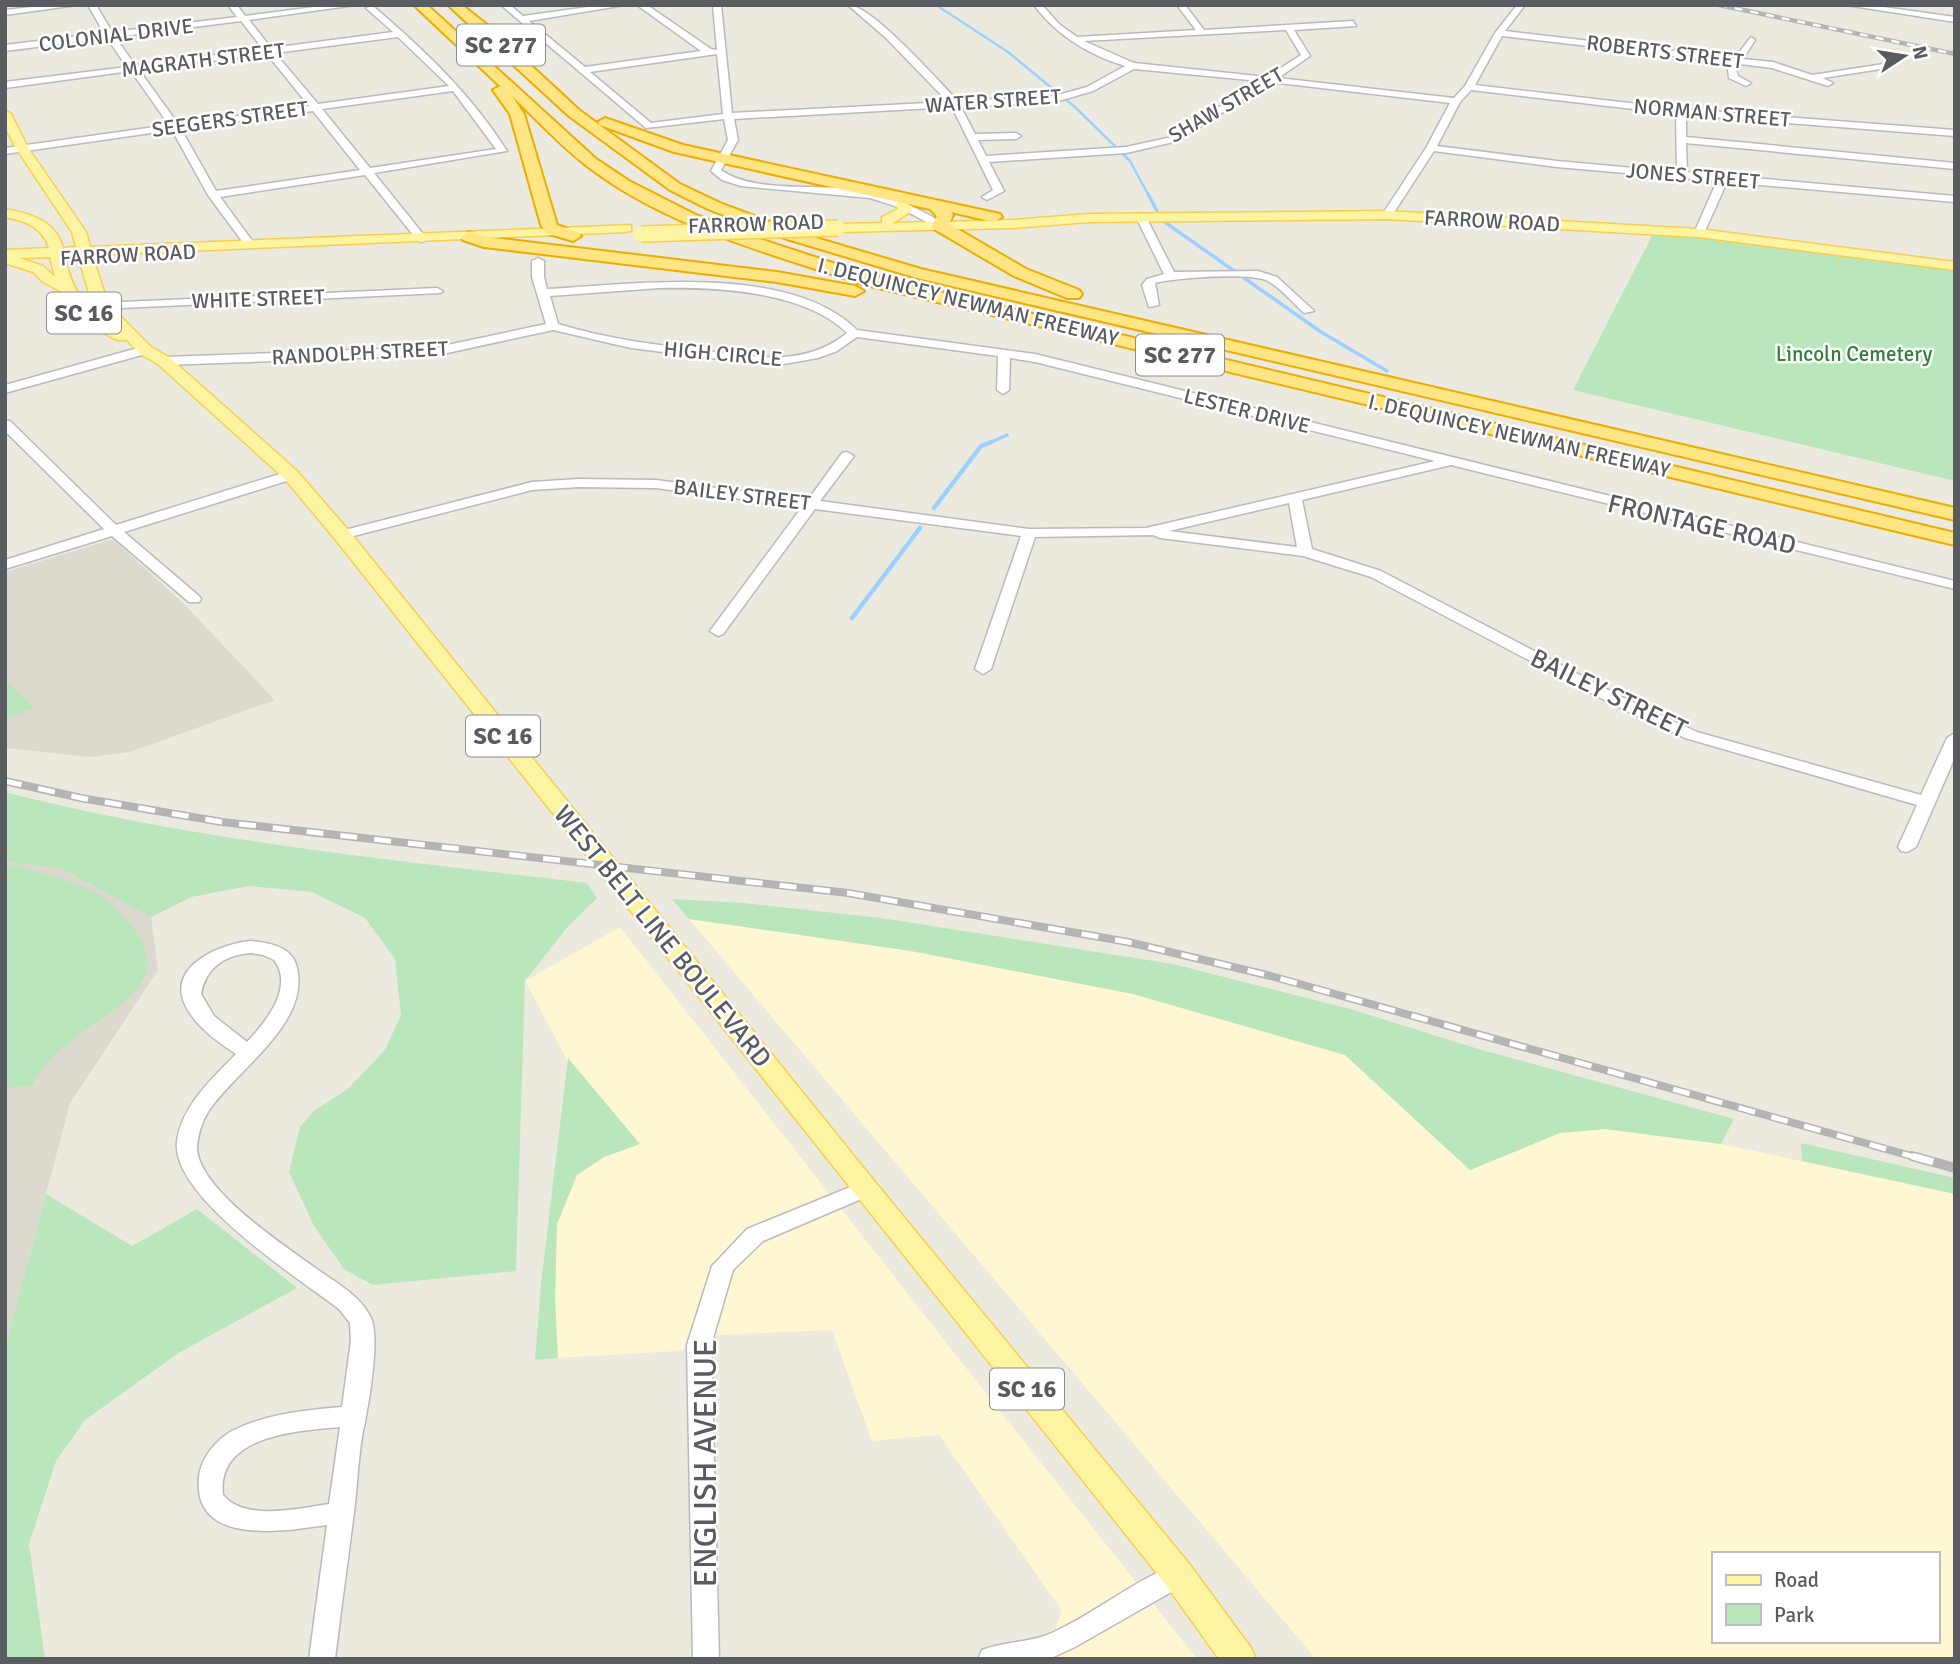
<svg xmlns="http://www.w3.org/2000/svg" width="1960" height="1664" viewBox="0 0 1960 1664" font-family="Signika,sans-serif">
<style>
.commercial{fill:#fff7d2;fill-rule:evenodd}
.education{fill:#dcd9ce}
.green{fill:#bae6bc}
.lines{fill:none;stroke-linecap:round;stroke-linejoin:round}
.stream-far2{stroke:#9dd0ff;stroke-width:2.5}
.stream-far1{stroke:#9dd0ff;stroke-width:3.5}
.stream{stroke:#9dd0ff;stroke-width:4.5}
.minor-casing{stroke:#b8babf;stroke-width:3}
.major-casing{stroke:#f7cf4e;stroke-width:3}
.highway-casing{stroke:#ecad00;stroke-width:4}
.minor{fill:#fff;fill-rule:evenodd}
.major{fill:#fff4a2;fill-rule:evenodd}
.highway{fill:#ffe584;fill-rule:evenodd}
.rail-far2-casing{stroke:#b3b4b4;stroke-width:4.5}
.rail-far1-casing{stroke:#b3b4b4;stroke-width:8}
.rail-casing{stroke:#b3b4b4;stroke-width:10}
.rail-far2{stroke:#fff;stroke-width:2.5;stroke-dasharray:8;stroke-linecap:butt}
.rail-far1{stroke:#fff;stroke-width:5;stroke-dasharray:17;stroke-linecap:butt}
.rail{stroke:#fff;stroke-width:7;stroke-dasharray:22;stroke-linecap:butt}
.major-bridge-casing{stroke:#f7cf4e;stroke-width:18;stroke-linecap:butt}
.major-bridge{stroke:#fff4a2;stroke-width:15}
.labels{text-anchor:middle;stroke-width:5;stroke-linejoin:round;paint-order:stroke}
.far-street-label{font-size:21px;fill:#585c61;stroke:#fff}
.far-park-label{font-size:21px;fill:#2f8237;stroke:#fff}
.shield{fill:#fff;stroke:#8a8d90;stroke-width:2}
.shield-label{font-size:24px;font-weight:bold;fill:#585c61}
.street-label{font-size:26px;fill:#585c61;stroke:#fff}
.near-street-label{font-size:32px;fill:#585c61;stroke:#fff}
</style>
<rect width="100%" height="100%" fill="#eceadf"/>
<!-- commercial -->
<path class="commercial" d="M689 919 911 951 1133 994 1345 1055 1470 1170 1560 1133 1605 1129 1721 1144 1955 1194V1659H1316ZM1713 1554H1937V1641H1713Z
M620 927 981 1387 1197 1659H1045L1062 1611 939 1435 872 1441 832 1330 718 1335 677 1351 558 1358 555 1300 557 1224 577 1175 604 1157 617 1153 525 981Z"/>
<!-- education -->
<path class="education" d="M113 539 185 605 275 700 130 752 89 757 5 748V572Z
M5 837 151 917 158 970 70 1103 5 1349Z"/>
<!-- green -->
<path class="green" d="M1655 230 1955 266V481L1573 390Z
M9 684 34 708 5 719V686Z
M5 792C196 841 392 860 587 883L597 898 565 930 525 981 516 1271 373 1285 344 1269 314 1226 289 1172 300 1127 315 1110 348 1089 385 1050 401 1015 395 959 365 918 312 892 249 886 191 897 151 917 63 869 5 861Z
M5 865H16C40 873 68 879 92 891 115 902 153 942 147 969 146 977 135 991 130 996 102 1024 47 1047 33 1085L5 1088Z
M672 899 743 903 881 918 1173 964 1350 1009 1482 1050 1734 1119 1721 1144 1605 1129 1560 1133 1470 1170 1345 1055 1133 994 911 951 689 919Z
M568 1058 640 1144 604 1157 577 1175 557 1224 555 1300 558 1358 535 1360 541 1284Z
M1801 1143 1955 1178V1194L1802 1161Z
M46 1194 132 1246 197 1209 297 1288 180 1352 85 1420 56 1461 29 1544 45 1659H5V1349Z"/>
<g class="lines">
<!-- stream-far2 -->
<path class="stream-far2" d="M936 5 1008 52 1076 108 1130 161 1149 196"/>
<!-- stream-far1 -->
<path class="stream-far1" d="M1148 194 1157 211
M1166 223 1321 332 1387 371
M987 444 1007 435"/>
<!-- stream -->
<path class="stream" d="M934 508 981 446 991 442
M852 618 920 528"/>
<defs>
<path id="minor" d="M50 5H77L5 15V10Z
M88 5H96L112 32 237 17 228 5H237L245 16 330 5H356L249 20 271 48 393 32 366 8 373 6C424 50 471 94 507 151L374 173 427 239 422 242 418 241 365 175 220 197 256 246 247 248 208 195 172 130 5 154V148L169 125 131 71 5 88V82L127 67 107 38 5 51V45L104 33ZM241 21 263 49 135 65 115 37ZM398 37 449 86 318 104 275 53ZM267 54 309 106 178 124 139 70ZM453 91 496 149 370 168 322 109ZM313 111 360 170 216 191 181 129Z
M501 5H510L523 16 602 5H625L529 21 585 67 701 51 637 5H647L711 49 717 50 713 5H721L732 113 948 102 886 38 848 5C872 5 938 81 958 101L1054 96 1087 87 1125 66C1090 55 1057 36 1034 5H1042L1059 24 1077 37 1196 30 1177 5H1185L1204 30 1353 21 1356 26 1294 30 1310 56 1278 78 1454 98 1465 86 1495 33 1517 5H1525L1505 31 1735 58 1751 37 1755 40 1743 59 1773 62 1812 75 1890 63V67L1887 68 1823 78 1833 83 1828 86 1772 68 1740 64 1736 69 1738 76 1751 83 1746 86 1729 78 1728 69 1732 63 1502 36 1475 85 1681 109 1955 130V136L1686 115V137L1955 163V169L1686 143 1687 172 1955 196V202L1727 182 1704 233 1699 236 1694 233 1717 181 1557 167 1434 151 1391 217 1387 218 1382 215 1426 148 1450 103 1270 82 1178 141 1126 153 989 162 1004 191 987 200 982 197 993 190 952 107 734 119 738 140 721 170C754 194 819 183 859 190 890 195 917 207 944 224V228L940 229 898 207 870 198 741 186 722 180 711 171 728 140 724 119 646 128ZM1286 30 1301 55 1267 77 1134 63 1084 41ZM717 54 723 114 651 123 590 72ZM1134 69 1260 81 1172 137 1126 147 986 156 978 140 1016 139 1021 136 1016 133 975 134 961 107 1055 102 1093 91ZM1471 90 1676 114 1677 172 1557 161 1437 146 1460 102Z
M1846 5H1869L1955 17V22Z
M1141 214 1146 217 1174 272 1258 271 1277 277 1314 311 1304 313C1293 303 1281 288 1268 281 1249 272 1176 278 1155 283L1159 305 1149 307 1142 285 1147 279 1164 274 1136 217Z
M538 258 544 261V277L547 289C635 284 789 263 857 330L1035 354 1955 581V589L1451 465 1302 500 1312 549 1381 571 1626 699 1697 732 1921 795 1947 738 1955 733V757L1916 847 1907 852 1901 851 1898 847 1917 805 1685 738 1614 705 1371 577 1303 556 1160 538 1153 535 1035 537 991 669 983 674 975 669 1021 536 815 509 723 634 718 636 710 631 802 507 656 488 578 487 532 490 342 539 335 535 337 532 532 482 578 479 656 480 808 500 842 453 847 452 854 456 820 501 1029 529 1146 528 1435 461 1035 362 1010 358 1009 390 1003 394 997 390 998 356 857 337 837 351 818 358 784 364H759L631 348 553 330 438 355 164 365 158 361 164 357 438 347 546 324 532 277V261ZM660 288C717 287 805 291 847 333 831 346 814 353 793 356 764 360 736 354 707 351 657 345 607 339 558 324L550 296ZM1289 503 1297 547 1169 531Z
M437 288 443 291 441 293 78 310 72 307 78 304Z
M145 346 149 347V353L5 393V385Z
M5 420 10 421 116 525 286 472H296L298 475 296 478 124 532 199 596 201 599 199 602H189L112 536 5 569V560L104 529 5 431Z
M251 941C270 943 293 947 297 968 310 1025 235 1070 208 1112 202 1122 198 1134 197 1147 197 1189 285 1246 317 1269 336 1283 361 1296 371 1318 380 1338 369 1402 365 1422 358 1451 358 1483 354 1512 348 1560 341 1610 335 1659H309L327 1525C284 1531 192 1547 199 1477 201 1458 216 1440 232 1431 265 1414 306 1410 342 1407L351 1341 350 1323 339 1309C298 1278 170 1196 177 1141 182 1105 213 1078 236 1054 216 1041 188 1021 182 996 175 961 226 943 251 941ZM251 953 263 955 274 960C295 987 265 1023 247 1042L214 1016 201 994C206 967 225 955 251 953ZM340 1427 329 1504C299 1508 246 1522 223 1495 216 1435 297 1431 340 1427Z
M865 1181 873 1184 876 1189 873 1194 763 1241 733 1270 711 1345 719 1659H693L687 1345 712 1266 747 1229Z
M1178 1564 1187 1567 1191 1575 1187 1583 1075 1647 1049 1659H978L982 1650C1006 1641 1031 1643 1054 1632 1097 1612 1134 1580 1178 1564Z"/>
<path id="major" d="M5 110 11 114 28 148 86 232 90 247 631 225V231L626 232 92 255 108 304 151 347 170 358 297 471 349 531 875 1182 1190 1565 1251 1648 1256 1659H1219L1166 1585 335 539 285 479 158 364 139 353 127 340H117L94 328 76 312 62 292 43 282 33 272 5 263V250L49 248C43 227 25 221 5 217V209C31 214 55 220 63 248L76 247 72 232 16 148 5 127ZM65 256H78L93 306 113 327C86 311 70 288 65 256ZM50 257 55 277 43 266 19 258Z
M902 200 907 201 912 211 893 223 1012 220 1089 214 1387 211 1699 229 1955 262V270L1699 237 1387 219 1089 222 1012 228 838 232 831 228 838 224 882 223V217L898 209 895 204Z"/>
<path id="highway" d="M414 5H427L596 159 629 181 694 214 744 234 873 276 1955 533V545L862 284C769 253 666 227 587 166 560 145 536 119 512 96L524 114 557 225 579 233 581 236 573 241 546 233 541 225 510 114 493 90 500 86Z
M448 5H462L486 24 579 110 680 184 720 203 799 233 921 269 1955 508V520L917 278 787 239 708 209 670 190 569 116Z
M605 118 683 145 1000 214 1002 217 994 222 951 212 953 215 949 224 1026 269 1079 290 1082 294 1079 298H1067L1014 276 934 229 932 226 937 216 930 209 674 152 600 125 598 122Z
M469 232 486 237 777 272 855 286 864 291 855 296 777 282 484 247 463 240 461 237Z"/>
</defs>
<!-- minor casing -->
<use href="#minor" class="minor-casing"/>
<!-- major casing -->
<use href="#major" class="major-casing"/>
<!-- highway casing -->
<use href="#highway" class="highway-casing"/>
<!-- minor -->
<use href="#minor" class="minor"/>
<!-- major -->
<use href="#major" class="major"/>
<!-- highway -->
<use href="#highway" class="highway"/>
<defs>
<path id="rail-far2" d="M1719 5 1955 54"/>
<path id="rail-far1" d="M5 781 81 798 222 822 848 893 1128 942 1271 976 1918 1158"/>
<path id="rail" d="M1912 1156 1955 1168"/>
</defs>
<!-- rail-far2 casing -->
<use href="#rail-far2" class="rail-far2-casing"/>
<!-- rail-far1 casing -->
<use href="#rail-far1" class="rail-far1-casing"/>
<!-- rail casing -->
<use href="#rail" class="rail-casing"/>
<!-- rail-far2 -->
<use href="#rail-far2" class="rail-far2"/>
<!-- rail-far1 -->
<use href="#rail-far1" class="rail-far1"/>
<!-- rail -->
<use href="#rail" class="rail"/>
<defs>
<path id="major-bridge" d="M641 234 838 228"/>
</defs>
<!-- major-bridge casing -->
<use href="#major-bridge" class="major-bridge-casing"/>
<!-- major-bridge -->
<use href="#major-bridge" class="major-bridge"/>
</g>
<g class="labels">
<!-- far-street labels -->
<g class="far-street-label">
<text transform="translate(116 35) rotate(-7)" y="7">COLONIAL DRIVE</text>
<text transform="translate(1665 52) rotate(7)" y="7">ROBERTS STREET</text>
<text transform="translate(203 60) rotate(-7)" y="7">MAGRATH STREET</text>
<text transform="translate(993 101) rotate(-4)" y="7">WATER STREET</text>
<text transform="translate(1226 105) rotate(-30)" y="7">SHAW STREET</text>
<text transform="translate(1712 113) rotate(5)" y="7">NORMAN STREET</text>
<text transform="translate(230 119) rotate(-8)" y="7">SEEGERS STREET</text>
<text transform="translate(1693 176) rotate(5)" y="7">JONES STREET</text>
<text transform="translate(1492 221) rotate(3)" y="7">FARROW ROAD</text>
<text transform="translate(756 224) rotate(-2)" y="7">FARROW ROAD</text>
<text transform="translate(128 255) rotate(-3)" y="7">FARROW ROAD</text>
<text transform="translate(258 299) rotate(-2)" y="7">WHITE STREET</text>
<text transform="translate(968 302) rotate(14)" y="7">I. DEQUINCEY NEWMAN FREEWAY</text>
<text transform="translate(360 353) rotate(-3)" y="7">RANDOLPH STREET</text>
<text transform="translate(723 354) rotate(5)" y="7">HIGH CIRCLE</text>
<text transform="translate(1247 411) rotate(14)" y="7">LESTER DRIVE</text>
<text transform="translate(1519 436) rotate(13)" y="7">I. DEQUINCEY NEWMAN FREEWAY</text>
<text transform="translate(742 495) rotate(7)" y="7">BAILEY STREET</text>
</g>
<!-- far-park labels -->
<g class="far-park-label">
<text x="1854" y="361">Lincoln Cemetery</text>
</g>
<!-- shield labels -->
<g class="shield">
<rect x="457" y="24.5" width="88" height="41" rx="5"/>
<rect x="47" y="292.5" width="74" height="41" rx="5"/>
<rect x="1136" y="334.5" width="88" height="41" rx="5"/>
<rect x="466" y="715.5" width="74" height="41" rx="5"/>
<rect x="990" y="1368.5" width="74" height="41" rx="5"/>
</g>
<g class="shield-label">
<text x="501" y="53">SC 277</text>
<text x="84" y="321">SC 16</text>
<text x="1180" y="363">SC 277</text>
<text x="503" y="744">SC 16</text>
<text x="1027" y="1397">SC 16</text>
</g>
<!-- street labels -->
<g class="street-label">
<text transform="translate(1702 524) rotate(13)" y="9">FRONTAGE ROAD</text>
<text transform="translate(1609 693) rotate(26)" y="9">BAILEY STREET</text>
<text transform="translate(663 936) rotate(51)" y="9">WEST BELT LINE BOULEVARD</text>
</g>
<!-- near-street labels -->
<g class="near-street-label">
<text transform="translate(705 1463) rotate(-90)" y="11">ENGLISH AVENUE</text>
</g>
</g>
<!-- border -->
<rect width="1960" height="1664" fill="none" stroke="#585c61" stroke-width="14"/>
<!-- legend -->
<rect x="1712" y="1552" width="228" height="91" fill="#ffffff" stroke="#bcbec0" stroke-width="2"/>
<rect x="1726" y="1575" width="35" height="10" fill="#fff4a2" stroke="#bcbec0" stroke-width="2"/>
<text x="1774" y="1587" font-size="21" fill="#585c61">Road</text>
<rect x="1726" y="1604" width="35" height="21" fill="#bae6bc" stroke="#bcbec0" stroke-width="2"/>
<text x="1774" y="1622" font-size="21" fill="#585c61">Park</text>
<!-- north arrow -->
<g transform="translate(1904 56) rotate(78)" stroke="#ffffff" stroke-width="5" paint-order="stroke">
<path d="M0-5L12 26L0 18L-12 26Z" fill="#585c61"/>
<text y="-10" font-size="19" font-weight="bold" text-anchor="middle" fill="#585c61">N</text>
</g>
</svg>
